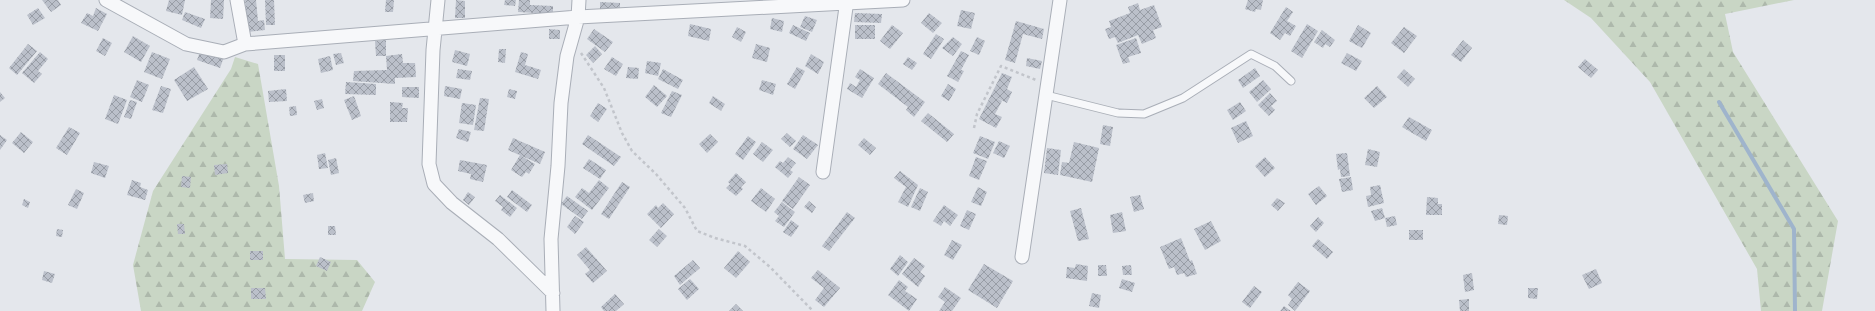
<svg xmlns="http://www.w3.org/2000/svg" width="1875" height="311" viewBox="0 0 1875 311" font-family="Overpass,sans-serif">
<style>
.forest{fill:url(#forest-firs)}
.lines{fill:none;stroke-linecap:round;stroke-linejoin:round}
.stream{stroke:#9fb4cc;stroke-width:4}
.building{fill:url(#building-cross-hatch)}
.service-casing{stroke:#a9aeb7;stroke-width:9}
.minor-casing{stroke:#a9aeb7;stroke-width:15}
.path{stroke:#c2c5cb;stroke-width:2.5;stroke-dasharray:3 3;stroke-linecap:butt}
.service{stroke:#f7f8fa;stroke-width:7}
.minor{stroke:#f7f8fa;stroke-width:13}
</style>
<defs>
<pattern id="forest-firs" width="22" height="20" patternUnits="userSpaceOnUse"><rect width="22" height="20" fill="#c9d6c5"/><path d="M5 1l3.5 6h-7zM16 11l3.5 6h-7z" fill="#adb8ab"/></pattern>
<pattern id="building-cross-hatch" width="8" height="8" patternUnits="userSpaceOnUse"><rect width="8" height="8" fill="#bbc0ca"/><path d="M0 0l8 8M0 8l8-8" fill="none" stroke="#989da6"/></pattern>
</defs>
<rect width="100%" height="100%" fill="#e4e7ec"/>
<!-- forest -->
<path class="forest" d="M1564 0H1794L1725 14 1733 52 1838 221 1822 311H1761L1757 269 1650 82 1591 18Z
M235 57 258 64 279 186 285 259 357 260 375 282 362 311H141L133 265 153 191 231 69Z"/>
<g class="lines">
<!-- stream -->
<path class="stream" d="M1719 102 1794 229 1795 311"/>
</g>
<!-- building -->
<path class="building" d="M42 0H58L61 5 51 12Z
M169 0H185L182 15 166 11Z
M211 0H224L223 19 210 18Z
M245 0H256L258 21 264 20 265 30 248 32Z
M265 0H274L275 25H266Z
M386 0H394L393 12H385Z
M456 0 465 1V18H455Z
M505 0H516L515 6 504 5Z
M519 0H530V5L553 6V14L518 12Z
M1248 0H1263L1261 10 1256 9 1255 12 1245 9Z
M600 2 620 3V11H600Z
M1138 3 1140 10 1154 5 1162 27 1153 30 1156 38 1142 44 1138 35 1118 43 1115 37 1109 39 1105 29 1111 27 1109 21 1130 13 1128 7Z
M1286 7 1293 12 1287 21 1296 26 1290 36 1285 33 1280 40 1270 33Z
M38 8 45 18 33 25 27 15Z
M96 8 107 14 98 31 81 23 87 13 93 16Z
M961 10 975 13 971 29 957 26Z
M185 12 205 19 201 28 182 20Z
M855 13 882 14 881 23 854 22Z
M929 13 942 23 933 33 921 23Z
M805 16 817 20 812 32 800 27Z
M772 18 784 21 782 32 770 29Z
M1016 21 1044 29 1042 39 1023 34 1015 63 1005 60Z
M690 24 711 29 709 41 688 36Z
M1307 24 1318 31 1302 58 1291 51Z
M793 25 810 33 806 41 789 33Z
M855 25H875V39H855Z
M892 25 903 33 890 49 880 41Z
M1358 25 1371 33 1362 48 1349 41Z
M737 27 746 32 741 42 732 37Z
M1404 27 1417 36 1404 53 1391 43Z
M549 29 560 30V39H549Z
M594 29 613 42 605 52 587 39Z
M1322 30 1335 40 1330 47 1325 44 1323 48 1314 42Z
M936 34 944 39 931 59 923 54Z
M133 36 150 46 141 62 124 52Z
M953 37 962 44 953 56 942 48Z
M977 37 985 41 979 55 970 51Z
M103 38 112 43 105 56 96 51Z
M1136 38 1141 53 1128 57 1130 62 1123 64 1116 45Z
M386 40V56H376L375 41Z
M1463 40 1472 48 1461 62 1451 55Z
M28 44 37 51 17 75 9 68Z
M756 44 770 48 767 62 752 58Z
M595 46 602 54 593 63 586 55Z
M201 49 224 57 220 68 197 60Z
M499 49H506L505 63 498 62Z
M455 50 470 54 467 66 452 62Z
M961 51 969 55 961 70 964 71 958 82 947 76Z
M40 52 48 59 38 71 42 74 34 83 22 73Z
M152 52 170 59 162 79 144 72Z
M521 52 528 54 525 65 541 70 538 79 515 72Z
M341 53 344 63 336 65 333 54Z
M1347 53 1362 61 1356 71 1341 63Z
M402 54 403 63H415L416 77 395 78V84L353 81 354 71 387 70 386 56Z
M811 54 824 62 818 74 805 66Z
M274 55H285V71H274Z
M330 56 333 70 321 73 318 59Z
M612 57 623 64 616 76 604 69Z
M908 57 917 63 912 70 903 64Z
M1027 58 1042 61 1040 69 1026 66Z
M1585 59 1598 70 1591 78 1578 67Z
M647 61 661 63 658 76 645 73Z
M194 67 208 89 187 101 174 80Z
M628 67 639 68 638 79 626 78Z
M797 67 805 71 795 89 787 84Z
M1255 68 1260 76 1243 88 1238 80Z
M458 69 472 71 470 80 456 78Z
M663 69 683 80 678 89 658 79Z
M860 69 874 78 862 98 847 89 850 83 856 87 860 80 855 77Z
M1404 69 1415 79 1408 87 1397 77Z
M886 73 925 102 914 117 906 110 908 107 878 84Z
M1002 73 1012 77 1007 89 1012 92 1007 103 991 95Z
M137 80 149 85 142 102 130 97Z
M762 80 776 84 773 95 759 90Z
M1263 80 1271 89 1257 102 1249 92Z
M346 82 376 84V95L345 94Z
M948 84 956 89 949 101 941 96Z
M654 85 667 96 657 107 645 97Z
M161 86 171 89 163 113 152 110Z
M445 86 462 89 460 99 444 96Z
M1377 86 1387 97 1374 108 1364 98Z
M402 87H419V98L402 97Z
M286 89 287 101 269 102 268 91Z
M509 89 517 91 515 99 507 97Z
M672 91 682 95 671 117 661 113Z
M0 92 5 98 0 102Z
M1270 93 1277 101 1271 106 1275 110 1269 116 1258 105Z
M114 95 127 100 118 124 105 119Z
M991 95 1002 101 995 114 1002 117 996 128 979 119Z
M354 96 361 116 352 120 344 100Z
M713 96 725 104 721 111 709 103Z
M480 98 489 99 484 131 474 130Z
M322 99 324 108 317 110 314 101Z
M130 100 137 102 131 119 124 117Z
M390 102 403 103 402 108H408L407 122H390Z
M1240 102 1246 111 1233 120 1227 110Z
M462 103 476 105 473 125 459 123Z
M598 103 607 109 598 122 590 116Z
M296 106 297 115 290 116 289 107Z
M928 113 954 134 947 142 921 121Z
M1409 117 1432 130 1426 141 1402 127Z
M1246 121 1253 136 1238 143 1231 128Z
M1103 125 1113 127 1110 146 1100 144Z
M69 127 80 133 67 155 56 148Z
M459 129 471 132 468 142 456 138Z
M21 132 33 142 24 153 12 143Z
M787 133 796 141 790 147 781 139Z
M710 134 718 142 707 153 699 144Z
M0 135 7 140 0 150Z
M588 135 621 157 614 166 582 144Z
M803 135 818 145 807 159 793 149Z
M748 136 756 142 743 160 735 154Z
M980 136 995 142 988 159 973 153Z
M513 138 545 152 540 164 508 150Z
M864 138 876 148 870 155 858 145Z
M999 141 1010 146 1004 158 993 153Z
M762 142 773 150 763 162 753 154Z
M1074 142 1099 148 1092 182 1060 175 1062 162 1069 163Z
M1047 148 1061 150 1058 175 1044 173Z
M1368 149 1380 152 1377 167 1365 165Z
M325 153 328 168 319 169 317 155Z
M1347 153 1350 176 1341 177 1340 169 1338 170 1336 154Z
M520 155 535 164 529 174 526 172 522 177 511 170Z
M788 157 796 163 790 170 793 172 788 178 775 167 780 161 783 163Z
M976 157 987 161 979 180 969 176Z
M1265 157 1275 168 1265 177 1255 166Z
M336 158 339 173 331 175 328 160Z
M589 159 606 170 600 179 583 168Z
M460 160 487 165 483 182 470 179 471 174 458 171Z
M94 162 109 166 105 178 91 173Z
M227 164 228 173 215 175 214 165Z
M900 171 918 185 908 207 898 202 906 187 894 178Z
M736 173 746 182 741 187 743 189 736 196 726 188 730 184 728 182Z
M182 176 191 177 190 188 181 187Z
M799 177 810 185 793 209 782 201Z
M1351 177 1353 190 1342 192 1339 179Z
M132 180 141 183 140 187 148 190 145 200 127 195Z
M599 180 609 188 592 210 575 197 582 188 589 193Z
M622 182 630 187 609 219 601 214Z
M1380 185 1384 203 1368 207 1366 196 1371 195 1370 187Z
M1319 186 1327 196 1316 205 1308 194Z
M978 187 987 192 981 206 971 202Z
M761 188 775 199 766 212 751 201Z
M920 188 928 192 920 211 911 207Z
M76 189 84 193 77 209 68 205Z
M512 190 532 205 527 212 507 197Z
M468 192 475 197 469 205 463 200Z
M313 193 314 201 305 203 303 195Z
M500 195 517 208 510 217 501 210 503 207 495 201Z
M1140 195 1144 209 1134 212 1130 197Z
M567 196 588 211 582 219 561 204Z
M1427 197 1438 198V204H1442V215H1426Z
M1277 198 1285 203 1278 211 1271 205Z
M24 199 30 202 28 208 22 205Z
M809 201 816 207 812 213 804 207Z
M782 202 795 212 784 227 775 221 779 216 774 212Z
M663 203 674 214 661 228 647 214 656 205 658 208Z
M944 205 958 215 950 226 944 221 941 226 933 221Z
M1081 208 1089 239 1078 241 1070 211Z
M1382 208 1385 218 1375 221 1371 211Z
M967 210 976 214 969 230 960 226Z
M847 212 855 218 829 251 822 246Z
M1122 212 1126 231 1113 233 1110 215Z
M1499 215 1508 216 1507 225 1498 224Z
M575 216 584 222 575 234 567 227Z
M1395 216 1397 225 1387 227 1385 218Z
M1318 217 1324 223 1316 232 1310 226Z
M791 220 799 226 791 237 783 232Z
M1211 221 1221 241 1205 250 1194 229Z
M177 224H184L185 234H178Z
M328 226H335L336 235H328Z
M57 229 63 230 62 237 56 236Z
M659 229 667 236 657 247 649 240Z
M1409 230H1423V240H1409Z
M1181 238 1190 261 1192 260 1197 274 1186 277 1184 273 1177 275 1174 267 1169 269 1160 247Z
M1318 239 1333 252 1327 259 1312 246Z
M952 240 962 245 953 260 944 255Z
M586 247 607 271 593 283 585 274 590 270 577 255Z
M250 251H263V260H250Z
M738 251 750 262 736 278 724 268Z
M900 255 908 262 898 276 890 269Z
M320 257 331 262 327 271 316 266Z
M914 258 925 266 920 272 925 276 918 287 902 274Z
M693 260 700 268 680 285 674 276Z
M984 264 1013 281 997 308 968 290Z
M1076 264 1088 266 1087 281 1066 278 1067 267 1075 268Z
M1098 265H1106L1107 276H1098Z
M1131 265 1132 275H1123L1122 266Z
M1596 269 1602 283 1589 289 1582 275Z
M818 270 840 288 824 307 815 300 824 288 811 278Z
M44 271 55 274 52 283 42 280Z
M1472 273 1474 290 1465 292 1463 275Z
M690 279 699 289 687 300 678 289Z
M1122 279 1135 283 1132 292 1119 288Z
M899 280 908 287 905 291 917 299 909 311 888 295Z
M1298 282 1310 291 1295 311 1288 305 1292 299 1288 295Z
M1254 286 1262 292 1250 308 1242 302Z
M945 287 961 298 952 311H939L945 302 938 297Z
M251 288H265L266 299H251Z
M1528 288H1538L1537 299 1528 298Z
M1092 293 1101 295 1099 308 1089 306Z
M615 294 624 304 616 311H604L601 307Z
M1469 299V311H1460L1459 300Z
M736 304 743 311H729Z
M1284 306 1291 311H1280Z"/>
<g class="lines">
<defs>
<path id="service" d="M1046 95 1118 113 1144 114 1183 98 1251 54 1275 66 1291 81"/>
<path id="minor" d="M106 0 186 44 224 52 245 44 578 17 903 0
M237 0 245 44
M438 0 433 50 429 164 434 184 452 203 498 239 553 293
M823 172 847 0
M1022 257 1060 0
M553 311 551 239 558 166 561 103 567 56 578 17 579 0"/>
</defs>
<!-- service casing -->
<use href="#service" class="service-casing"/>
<!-- minor casing -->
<use href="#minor" class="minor-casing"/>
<!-- path -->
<path class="path" d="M581 53 604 88 622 133 632 151 656 174 685 208 697 231 715 238 745 246 770 267 813 311
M974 128 977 114 1001 66 1036 80"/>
<!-- service -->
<use href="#service" class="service"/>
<!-- minor -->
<use href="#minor" class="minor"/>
</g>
</svg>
